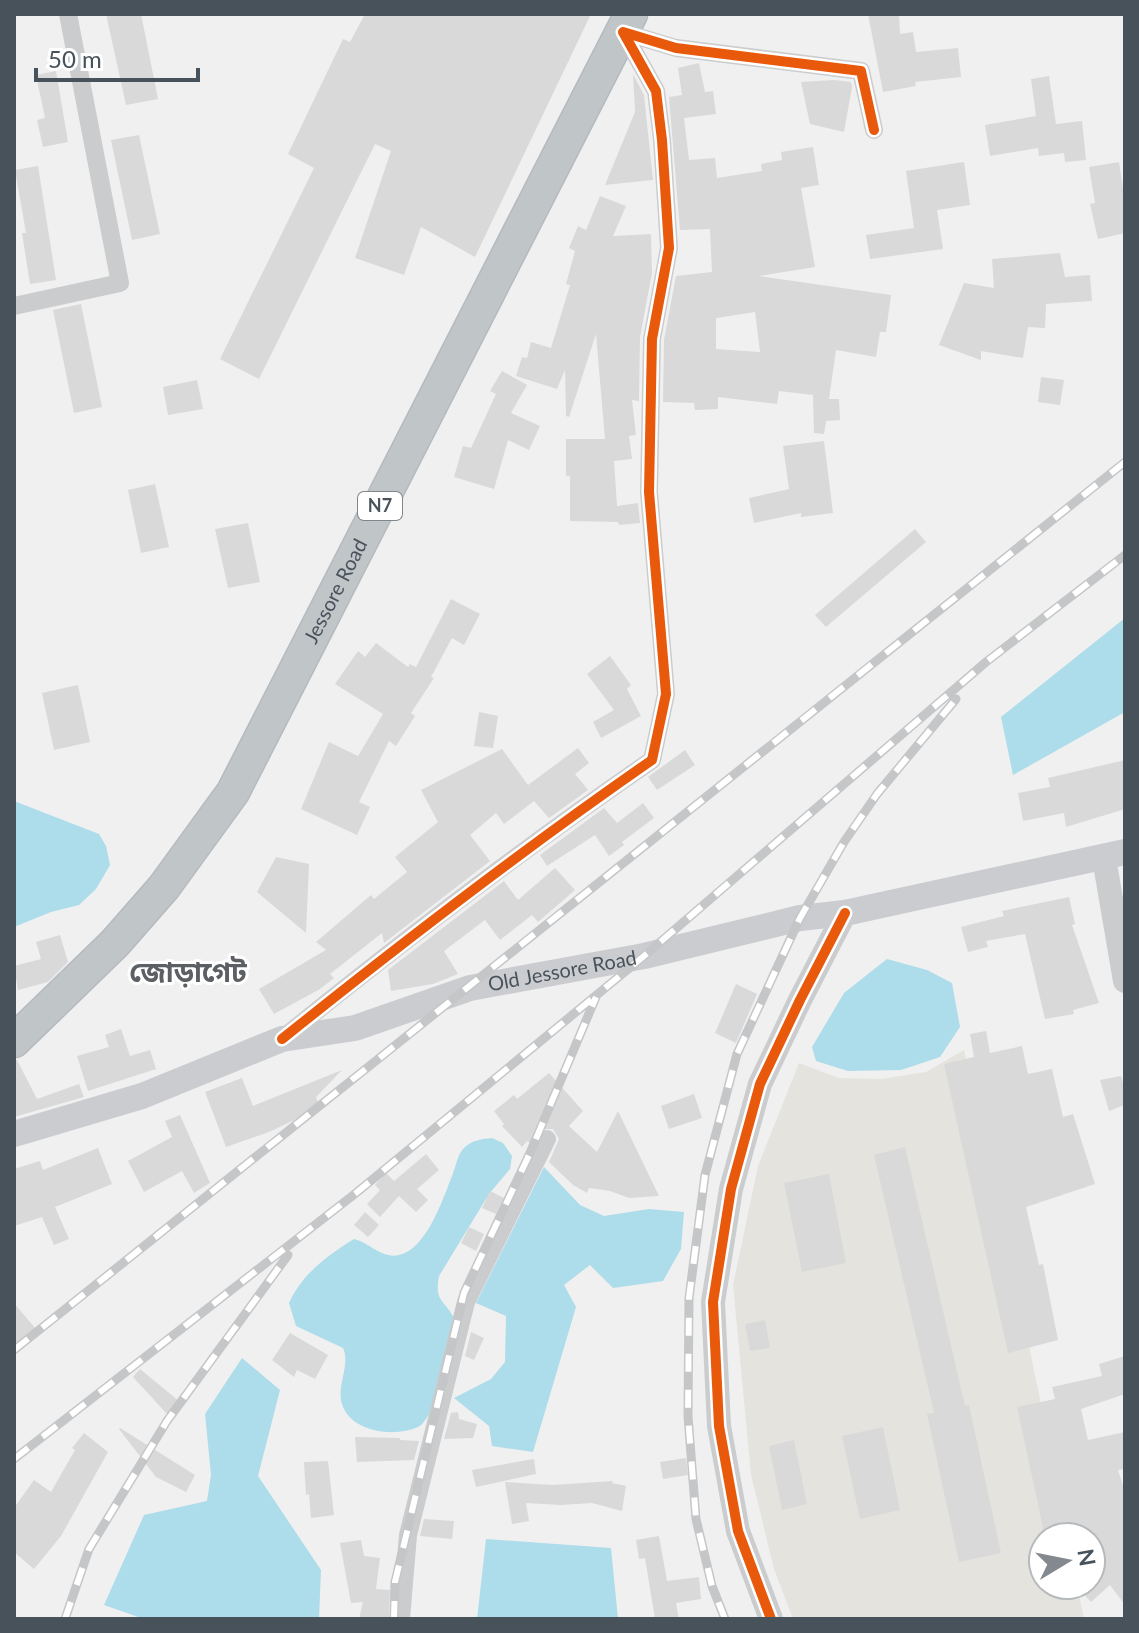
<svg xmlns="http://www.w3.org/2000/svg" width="1139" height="1633" viewBox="0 0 1139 1633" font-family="Lato,'Noto Sans Bengali',sans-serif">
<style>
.commercial{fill:#e5e3de}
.water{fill:#addcea}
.building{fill:#d9d9da;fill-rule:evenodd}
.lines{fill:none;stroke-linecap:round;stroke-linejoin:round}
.trunk-casing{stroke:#b5babf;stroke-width:35}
.minor{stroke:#caccce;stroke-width:18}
.tertiary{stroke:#caccce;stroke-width:24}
.secondary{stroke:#cbcccf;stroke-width:26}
.trunk{stroke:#c0c5c8;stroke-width:32}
.rail-casing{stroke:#c5c6c8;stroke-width:9}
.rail{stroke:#fff;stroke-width:6;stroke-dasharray:18;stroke-linecap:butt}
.cycleway-casing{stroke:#fff;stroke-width:15}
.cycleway{stroke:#e8590c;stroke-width:10}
.labels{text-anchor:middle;stroke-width:6;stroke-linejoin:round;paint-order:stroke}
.shield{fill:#fff;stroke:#7f868c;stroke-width:2}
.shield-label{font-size:18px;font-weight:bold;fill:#48525b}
.street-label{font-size:20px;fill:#48525b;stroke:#fff}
.district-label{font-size:28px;font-weight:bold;fill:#5c5f63;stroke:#fff}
</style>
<rect width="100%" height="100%" fill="#f0f0f0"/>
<!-- commercial -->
<path class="commercial" d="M964 1050 1023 1316 1068 1537H1043V1585H1077L1084 1619H793L774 1569 751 1475 733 1285 758 1166 799 1063 839 1078 881 1079 926 1072Z"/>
<!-- water -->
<path class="water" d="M1125 618V712L1013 775 1001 717Z
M14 801 99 834 106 846 110 865 96 889 79 905 51 912 14 927Z
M887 959 927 970 952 983 960 1027 940 1057 901 1070 848 1071 816 1061 812 1047 844 993Z
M492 1138 503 1143 512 1156 510 1169 489 1194 439 1276C434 1303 445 1299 455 1320L430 1413C426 1418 424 1424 418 1427 395 1438 350 1432 342 1404 336 1385 351 1365 343 1348L296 1326 289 1303C302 1274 328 1255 354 1239 370 1243 382 1259 399 1255 426 1250 443 1199 452 1176 456 1167 457 1155 464 1148 472 1140 482 1139 492 1138Z
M544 1167 580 1205 604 1216 649 1209 684 1212 681 1249 663 1281 613 1288 590 1265 564 1285 576 1307 533 1452 492 1446 489 1426 454 1398 491 1379 505 1362 506 1316 476 1303Z
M242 1358 280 1390 258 1476 321 1570 319 1619H144L104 1605 144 1515 207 1501 211 1475 205 1414Z
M486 1539 611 1548 618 1619H477Z"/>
<!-- building -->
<path class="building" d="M106 14H141L158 99 126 105Z
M365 14H591L475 257 421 227 404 275 355 258 391 151 375 144 259 379 220 359 314 168 288 154 343 39 350 42Z
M868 14H899L900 34 913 32 916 52 958 48 961 77 915 82 916 86 883 92Z
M699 63 705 92 713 91 716 114 684 118 689 160 715 158 717 178 762 171 761 164 782 160 781 152 813 147 819 185 801 188 815 267 759 276 891 295 886 332H880L876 357 836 350 829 399H839L840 420 826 421 824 434 814 433 813 395 779 391 777 404 718 397V409L695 410 694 403 663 402 664 340 676 276 712 272 710 229 680 230 669 97 682 95 678 68ZM755 312 760 352 716 349V318Z
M56 71 68 142 43 147 37 120 45 118 36 75Z
M633 74 644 95 653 180 605 185 635 112Z
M1049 76 1056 124 1082 121 1086 160 1065 162 1064 153 1039 156 1038 148 990 156 985 125 1036 116 1031 79Z
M834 80 851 82 852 87 844 132 810 124 801 82Z
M139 135 160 234 132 240 111 140Z
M964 162 970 205 937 210 943 249 870 259 866 235 914 228 906 171Z
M1119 162 1125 201V233L1098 239 1090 204 1095 203 1089 167Z
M38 166 56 280 30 284 22 233H26L15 170Z
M600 196 626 206 613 236 651 234 652 273 640 337 639 401 632 400 636 435 629 436 632 459 614 461 617 506 638 503 640 523 619 525 618 522 570 521V476H566V439H605L596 334 569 417 566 416 565 370 557 389 516 376 522 357 527 358 531 342 551 348 570 285 566 284 575 251 569 248 578 226 586 230Z
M1060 253 1065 277 1090 275 1092 301 1046 304 1045 328 1028 327 1023 358 981 351V360L939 345 964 283 994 288 992 259Z
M81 304 102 407 74 413 53 310Z
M502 371 527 385 511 413 540 426 529 450 508 440 494 489 454 477 463 446 471 448 496 394 490 391Z
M1041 377 1064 380 1060 405 1038 402Z
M197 380 203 409 168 415 163 387Z
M824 441 833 513 801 517V513L754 523 749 498 789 489 783 446Z
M155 484 169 547 141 553 128 490Z
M248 523 260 582 228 588 215 529Z
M915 529 926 542 826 627 815 615Z
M451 599 480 614 464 645 452 638 431 677 434 678 411 713 415 716 396 746 389 741 359 802 370 807 357 835 301 809 329 742 358 756 383 714 335 684 358 651 365 657 376 643 408 667 410 664 416 667Z
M610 656 631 685 627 689 641 716 601 738 593 722 614 710 587 674Z
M78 685 90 742 54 750 42 693Z
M479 712 498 716 493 748 474 746Z
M578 748 589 763 575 774 588 790 549 818 534 801 504 824 496 813 470 835 490 861 384 943 382 933 330 974 334 978 320 989 274 1014 259 989 326 950 316 942 371 895 374 899 407 872 395 857 438 822 421 790 502 749 528 785Z
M685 750 695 765 657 790 648 777Z
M1125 760V809L1066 827 1064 813 1023 821 1018 793 1050 787 1048 778Z
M643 803 654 818 622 842 624 845 609 856 595 835 547 866 540 855 604 808 617 823Z
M276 857 309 864 306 933 257 892Z
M555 868 575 890 538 922 532 915 500 940 485 920 444 951 458 974 433 984 391 991 388 970 504 881 518 900Z
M1069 897 1075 924 1072 925 1099 1003 1073 1010 1074 1014 1045 1019 1025 934 986 941 988 947 968 952 961 927 1004 916 1002 911Z
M60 935 68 962 48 982 18 990 14 966 41 959 36 942Z
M736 984 757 994 736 1043 715 1033Z
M121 1029 130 1056 150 1050 156 1069 88 1091 77 1056 109 1047 105 1035Z
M986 1031 990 1053 1022 1046 1028 1074 1052 1069 1063 1117 1073 1114 1095 1184 1026 1207 1039 1265 1043 1264 1058 1340 1008 1353 944 1064 974 1057 970 1034Z
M14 1059 17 1060 37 1099 79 1084 84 1097 14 1117Z
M342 1070 316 1097 320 1108 269 1132 226 1147 205 1092 242 1078 253 1106Z
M549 1073 583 1111 569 1126 597 1152 618 1111 659 1196 629 1198 610 1191 589 1188 587 1193 573 1185 549 1162 559 1139 553 1129H541L531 1144 527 1141 522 1147 502 1126 504 1124 494 1111 514 1095 517 1099Z
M1121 1076 1125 1090V1105L1109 1111 1100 1080Z
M694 1094 702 1118 669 1129 661 1106Z
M180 1115 210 1183 194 1193 182 1171 144 1192 128 1161 172 1137 165 1121Z
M905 1147 965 1406 969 1405 1001 1553 959 1562 927 1414 934 1413 874 1155Z
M98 1148 112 1184 55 1207 69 1239 54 1245 42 1217 14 1226V1169L40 1161 43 1170Z
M426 1154 439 1170 417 1189 428 1200 416 1212 399 1196 380 1217 367 1204 380 1190 375 1185 386 1173 394 1181Z
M829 1174 846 1263 802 1272 784 1183Z
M490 1191 504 1198 496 1214 482 1208Z
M365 1212 379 1225 368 1237 354 1225Z
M469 1227 484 1234 476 1251 461 1243Z
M14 1303 35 1328 14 1346Z
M765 1320 770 1348 750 1351 745 1324Z
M471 1332 484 1338 474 1360 465 1356Z
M290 1333 328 1355 315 1379 297 1370 294 1377 272 1360Z
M1125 1356V1394L1081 1409 1088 1440 1125 1432V1469L1118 1470 1125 1492V1605L1110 1585 1091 1602 1079 1589 1084 1585H1091V1537H1045L1017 1407 1055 1399 1052 1387 1102 1376 1099 1364Z
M140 1369 180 1402 167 1414 133 1377Z
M458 1412 459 1419 477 1424 473 1438 444 1439 451 1413Z
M883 1427 900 1510 860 1519 842 1436Z
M120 1428 195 1475 186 1492 156 1477 119 1429Z
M84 1433 108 1452 61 1536 34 1569 14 1552V1508L34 1480 51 1492 75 1450 72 1448Z
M355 1437 400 1438V1440L419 1441 414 1460 357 1462Z
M794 1440 807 1504 782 1510 769 1446Z
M686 1458 688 1475 663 1479 660 1462Z
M534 1459 536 1474 476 1487 472 1470Z
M328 1461 334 1515 311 1518 309 1494 306 1495 304 1462Z
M613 1481 612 1483 626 1486 622 1511 592 1503 561 1505 526 1503 529 1521 512 1524 505 1482 553 1485Z
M424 1519 454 1521 452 1539 420 1536Z
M659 1536 667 1581 699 1577 701 1599 676 1603 679 1619H655L645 1558 639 1559 636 1540Z
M361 1540 364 1556 380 1558 376 1589 390 1590 389 1619H359L363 1602 351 1603 340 1543Z"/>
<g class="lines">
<defs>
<g id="trunk">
<path id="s2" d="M14 1041 115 943 164 887 233 792 631 14"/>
</g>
</defs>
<!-- trunk casing -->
<use href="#trunk" class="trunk-casing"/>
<!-- minor -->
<path class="minor" d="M14 306 120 283 68 14
M283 1038C403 941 525 847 652 760L666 694 649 492 652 339 669 248 662 140 656 91 623 32 676 48 861 71 874 130
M401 1619 408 1535 466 1302 547 1139"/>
<!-- tertiary -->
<path class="tertiary" d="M1104 858 1125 981
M771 1619 738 1531 719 1426 713 1302 731 1189 760 1084 800 1000 845 913"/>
<!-- secondary -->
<path class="secondary" id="s1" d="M14 1134 142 1096 282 1039 355 1028 470 988 644 956 800 918 845 913 1125 852"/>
<!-- trunk -->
<use href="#trunk" class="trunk"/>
<defs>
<path id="rail" d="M14 1350 1125 462
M14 1459 356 1193 644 956 986 662 1125 555
M65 1619 89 1549 167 1421 288 1255
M394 1619 395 1582 464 1293 530 1153 596 997
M725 1619 712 1586 696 1519 688 1416 689 1298 705 1175 737 1054 800 918 844 842 877 794 956 699"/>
</defs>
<!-- rail casing -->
<use href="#rail" class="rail-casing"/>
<!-- rail -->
<use href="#rail" class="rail"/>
<defs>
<path id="cycleway" d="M282 1039C403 942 525 848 652 760L666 694 649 492 652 339 669 248 662 140 656 91 623 32 676 48 861 71 874 130
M771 1619 738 1531 719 1426 713 1302 731 1189 760 1084 800 1000 845 913"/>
</defs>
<!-- cycleway casing -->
<use href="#cycleway" class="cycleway-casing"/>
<!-- cycleway -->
<use href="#cycleway" class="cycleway"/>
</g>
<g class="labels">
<!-- shield labels -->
<rect class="shield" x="358" y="492" width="44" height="28" rx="6"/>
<g class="shield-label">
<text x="380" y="512">N7</text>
</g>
<!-- street labels -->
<g class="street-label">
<text dy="7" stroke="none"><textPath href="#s2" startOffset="558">Jessore Road</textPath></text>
<text dy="7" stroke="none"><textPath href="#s1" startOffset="574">Old Jessore Road</textPath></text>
</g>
<!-- district labels -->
<g class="district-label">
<text x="188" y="982">জোড়াগেট</text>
</g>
</g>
<!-- border -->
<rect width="1139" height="1633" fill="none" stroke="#48525b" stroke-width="32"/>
<!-- north arrow -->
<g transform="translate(1067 1561) rotate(80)"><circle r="38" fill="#ffffff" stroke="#b6babd" stroke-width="2"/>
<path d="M0-6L14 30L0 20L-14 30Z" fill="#83898f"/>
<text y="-12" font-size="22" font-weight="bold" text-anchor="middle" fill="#48525b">N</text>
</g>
<!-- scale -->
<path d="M36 68v12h162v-12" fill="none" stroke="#48525b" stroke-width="4"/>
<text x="48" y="68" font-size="24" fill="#48525b" stroke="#ffffff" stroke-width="6" paint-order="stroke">50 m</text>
</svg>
